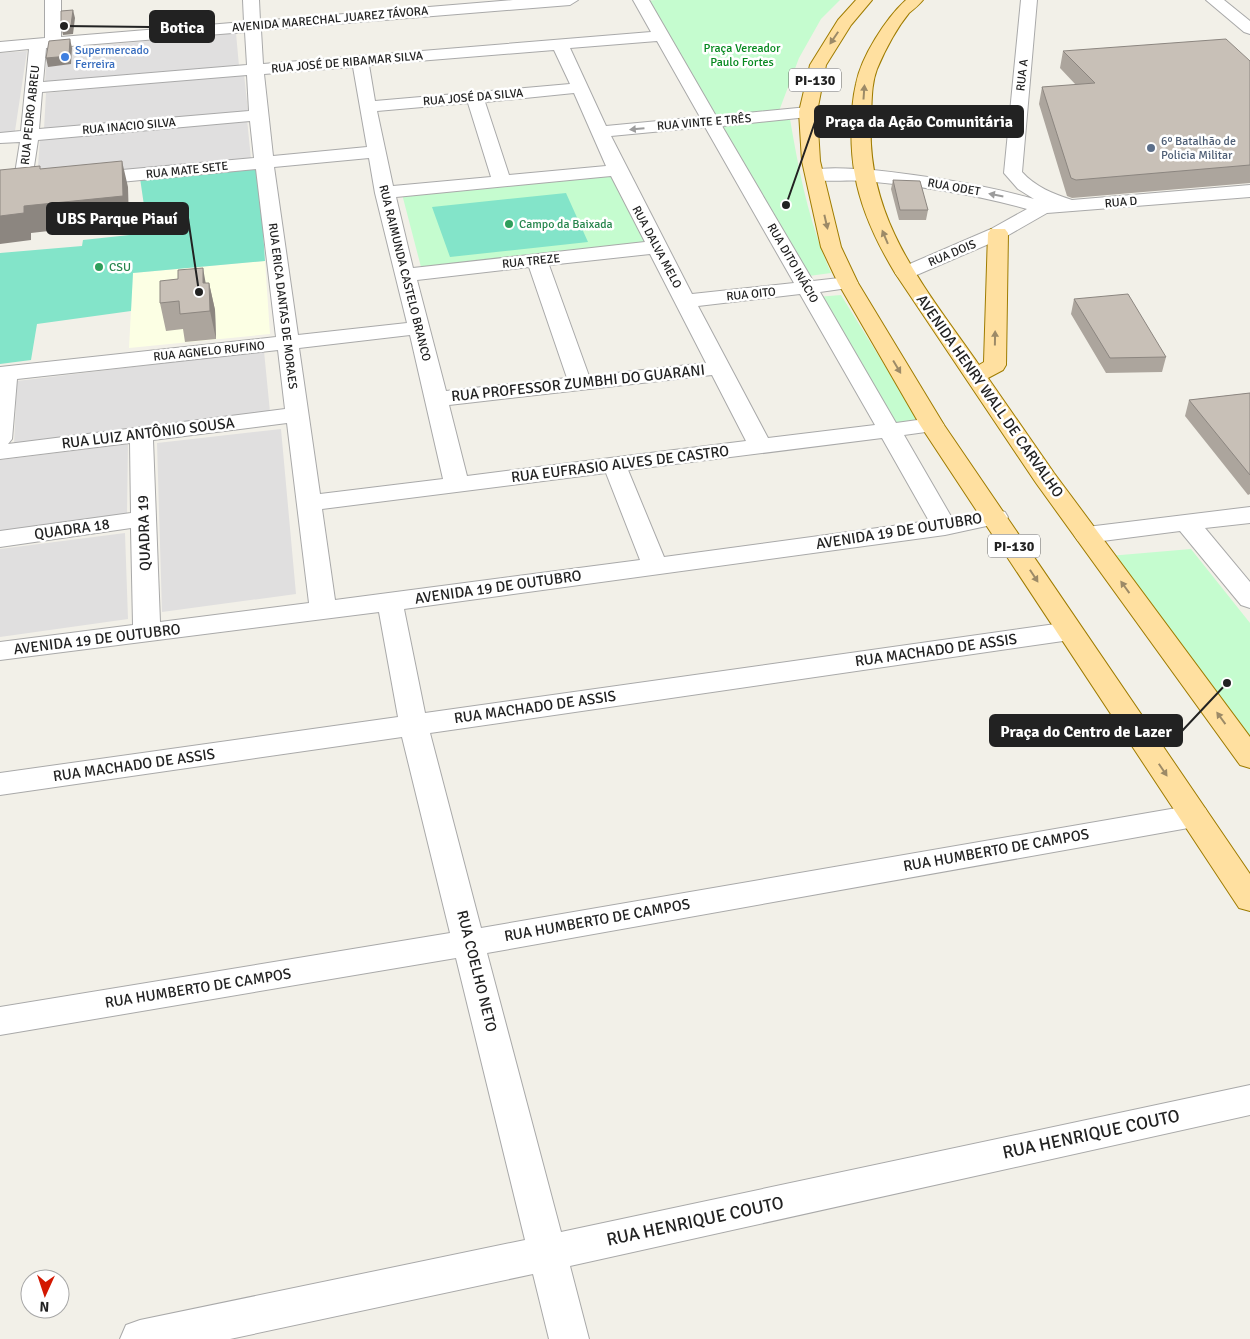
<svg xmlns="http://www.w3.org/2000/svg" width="1250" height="1339" viewBox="0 0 1250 1339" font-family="Signika,sans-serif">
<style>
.residential{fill:#e0dfdf}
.education{fill:#fcffe4}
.park{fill:#c5fccf}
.pitch{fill:#83e4c9}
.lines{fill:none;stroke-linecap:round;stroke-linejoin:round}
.minor-casing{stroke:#a9a9a9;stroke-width:2}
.major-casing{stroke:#9f7c00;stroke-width:2}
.minor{fill:#fff;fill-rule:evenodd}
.major{fill:#ffe0a0;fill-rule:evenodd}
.wall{fill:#aca59d}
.shaded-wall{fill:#8c8680}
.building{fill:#c8c0b7;stroke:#8c8680}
.oneway{fill:#9c8a67}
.oneway2{fill:#9c9c9c}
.shop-dot{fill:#3f7fe0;stroke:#fff;stroke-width:2}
.service-dot{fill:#5c6f8a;stroke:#fff;stroke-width:2}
.leisure-dot{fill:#2e9e5b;stroke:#fff;stroke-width:2}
.labels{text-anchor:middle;stroke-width:5;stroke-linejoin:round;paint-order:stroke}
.far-street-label{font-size:12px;fill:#222;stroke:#fff}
.far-park-label{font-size:12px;fill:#06891f;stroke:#fff}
.far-shop-label{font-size:12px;fill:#366cbe;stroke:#fff;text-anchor:start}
.far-service-label{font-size:12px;fill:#4e5e75;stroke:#fff;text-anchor:start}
.far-leisure-label{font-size:12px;fill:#27864d;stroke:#fff;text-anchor:start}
.shield{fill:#fff;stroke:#646464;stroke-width:1}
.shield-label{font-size:14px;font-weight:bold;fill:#222}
.street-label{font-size:15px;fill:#222;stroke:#fff}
.near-street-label{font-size:18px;fill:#222;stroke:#fff}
.leader{fill:none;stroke:#222;stroke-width:2}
.callout-dot{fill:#222;stroke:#fff;stroke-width:2}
.callout{fill:#222;stroke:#222;stroke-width:2}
.callout-label{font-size:16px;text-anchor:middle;font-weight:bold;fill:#fff}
</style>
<rect width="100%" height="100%" fill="#f2f0e8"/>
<!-- residential -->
<path class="residential" d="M236 33 239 66 45 83 47 50Z
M27 51 15 131 0 133V53Z
M244 74 248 111 44 129 46 93Z
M247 119 251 159 37 179 40 140Z
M264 351 270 412 14 444 17 381Z
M281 429 296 594 162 612 157 443Z
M128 444 127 515 0 532V460Z
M125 533 128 619 0 637V549Z"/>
<!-- education -->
<path class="education" d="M265 261 270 334 129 348 133 273Z"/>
<!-- park -->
<path class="park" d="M656 0H840L821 19 799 58 779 111 714 117 645 1Z
M790 119C799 172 809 223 831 273L809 276 718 126Z
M612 172 646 243 421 267 402 194Z
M841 295 919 421 890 424 817 297Z
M1191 549 1250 623V743L1109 556Z"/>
<!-- pitch -->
<path class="pitch" d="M259 169 265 261 133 273 131 311 37 324 31 360 0 364V253L82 246 83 240 148 233 140 178Z
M566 193 588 242 450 257 432 207Z"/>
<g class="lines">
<defs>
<path id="minor" d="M45 0H61V37L244 22 243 0H259L260 21 513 0H578L570 5 261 30 263 64 651 32 633 0H649L716 116 808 107 814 108 817 112 814 116 808 117 722 126 813 281 848 277 855 279 858 283 855 287 820 292 896 423 932 418 940 420 944 425 940 430 904 435 952 518 996 509 1005 512 1008 517 1005 522 945 535 404 609 425 713 1070 622 1079 625 1083 631 1079 637 1070 640 430 733 481 928 1194 805 1205 808 1209 816 1205 824 1194 827 487 953 561 1232 1250 1085V1115L570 1266 589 1339H549L533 1274 230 1339H120L126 1325 140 1320 525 1240 456 958 0 1035V1007L450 933 402 737 0 795V773L398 717 379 612 0 660V642L133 625 131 528 0 547V531L131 513 130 443 0 459V367L276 337 256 169 89 185 82 183 80 179 82 175 89 173 254 158 250 121 38 140 31 186 29 190H15L13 186 20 142 0 143V133L21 131 29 49 0 52V42L45 38ZM245 32 247 65 43 82 46 48ZM657 41 700 117 606 126 570 48ZM554 50 570 84 375 101 369 65ZM353 67 367 147 273 156 264 74ZM247 75 249 111 39 129 42 92ZM574 93 606 166 509 175 485 102ZM468 103 491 177 393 186 377 111ZM705 127 794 283 692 294 611 136ZM369 158 375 193 407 323 298 335 274 167ZM611 176 645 242 413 268 396 197ZM650 254 706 363 589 376 549 265ZM529 267 567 378 446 391 417 280ZM800 294 875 425 768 438 698 306ZM410 335 443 479 320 494 299 348ZM278 350 285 409 8 444 12 439 17 379ZM712 375 746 441 467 476 449 405ZM287 423 309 603 160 622 153 440ZM882 438 929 521 664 557 628 470ZM606 473 640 560 335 600 322 509Z
M1021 0H1037L1022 172C1035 187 1054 194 1072 200L1250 185V197L1047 213 1005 237 912 277 905 279 898 277 895 273 898 269 991 229 1027 209C974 194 920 186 865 181 848 179 824 183 808 179L806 175 808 171C830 166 851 169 873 170 928 176 981 184 1034 199L1018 189 1004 173Z
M1206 0H1224L1250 21V34L1244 32Z
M1250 507V523L1205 528 1250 582V608L1241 605 1180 531 1087 543 1078 541 1074 535 1078 529 1087 527Z"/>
<path id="major" d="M856 0H872L851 25 826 65 817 112 820 161 841 247 858 283 944 425 1250 874V911L1239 908 920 425 838 283 821 247 802 161 799 112 810 65 838 20Z
M906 0H923C919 5 914 9 909 13 896 29 885 50 877 69 871 85 872 101 871 117 865 219 924 286 979 365L984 362 988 233 991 229H1005L1008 233 1006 365 1003 370 988 378 1054 473 1250 737V768L1240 765 1036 483 895 273C877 243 861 210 855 175 850 150 850 109 856 84 861 57 886 18 906 0Z"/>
</defs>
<!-- minor casing -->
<use href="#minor" class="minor-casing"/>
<!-- major casing -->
<use href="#major" class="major-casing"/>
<!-- minor -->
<use href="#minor" class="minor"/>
<!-- major -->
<use href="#major" class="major"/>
</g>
<!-- wall -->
<path class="wall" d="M1063 51 1250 61V184V183L1072 198 1067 196 1039 104 1042 87 1076 85 1060 68Z
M893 180 928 210 926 220H899L891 189Z
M206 283H209L215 310 216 339 185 342 183 329 166 331 160 303Z
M1074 299 1166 357 1162 372 1106 373 1071 314Z
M1250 393V494L1248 495 1185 416 1189 400Z"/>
<!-- shaded-wall -->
<path class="shaded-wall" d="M73 10 75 18 73 34 63 35 61 26Z
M70 39 72 48 71 64 48 67 46 58Z
M122 161 128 187 129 222 31 233V240L0 244V216L24 206Z
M203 268 208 296 203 283Z
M209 283 215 310 216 339 210 311Z"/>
<!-- building -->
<path class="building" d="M73 10 71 25 61 26V11Z
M70 39 69 56 46 58 49 41Z
M1226 39 1250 61V165L1076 180 1071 178 1042 87 1095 83 1063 51Z
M122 161 123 196 24 206V213L0 216V170L40 166V169Z
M893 180 920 181 928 210H900Z
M203 268V283H209L210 311 180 314 179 301 160 303V281L178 279V270Z
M1128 294 1166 357 1110 358 1074 299Z
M1250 393V475L1189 400Z"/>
<!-- one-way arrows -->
<defs><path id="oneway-solid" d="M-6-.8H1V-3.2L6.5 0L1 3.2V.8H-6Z" transform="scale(1.25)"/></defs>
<g class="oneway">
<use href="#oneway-solid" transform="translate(834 38) rotate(124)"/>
<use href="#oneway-solid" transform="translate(864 92) rotate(-86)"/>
<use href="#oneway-solid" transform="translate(826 222) rotate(77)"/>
<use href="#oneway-solid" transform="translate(885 237) rotate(-113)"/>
<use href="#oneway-solid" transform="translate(995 338) rotate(-89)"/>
<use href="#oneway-solid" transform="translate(897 367) rotate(59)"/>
<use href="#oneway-solid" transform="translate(1034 576) rotate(57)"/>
<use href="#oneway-solid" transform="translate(1125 587) rotate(-126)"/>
<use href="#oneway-solid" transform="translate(1221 718) rotate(-126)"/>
<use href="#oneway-solid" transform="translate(1163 770) rotate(56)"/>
</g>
<g class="oneway2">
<use href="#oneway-solid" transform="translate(637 129) rotate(175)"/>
<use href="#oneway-solid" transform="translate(996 195) rotate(-169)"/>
</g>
<!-- markers -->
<circle class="shop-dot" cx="65" cy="57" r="5"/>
<circle class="service-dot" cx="1151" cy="148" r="5"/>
<g class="leisure-dot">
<circle cx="509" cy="224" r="5"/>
<circle cx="99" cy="267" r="5"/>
</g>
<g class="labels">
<!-- far-street labels -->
<g class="far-street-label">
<text transform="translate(330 19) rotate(-5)" y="4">AVENIDA MARECHAL JUAREZ TÁVORA</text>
<text transform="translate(347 62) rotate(-5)" y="4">RUA JOSÉ DE RIBAMAR SILVA</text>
<text transform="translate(1022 75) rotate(-84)" y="4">RUA A</text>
<text transform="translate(473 97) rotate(-5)" y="4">RUA JOSÉ DA SILVA</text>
<text transform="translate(30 115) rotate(-84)" y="4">RUA PEDRO ABREU</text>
<text transform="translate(704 122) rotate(-5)" y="4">RUA VINTE E TRÊS</text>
<text transform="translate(129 126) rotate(-5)" y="4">RUA INACIO SILVA</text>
<text transform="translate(187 170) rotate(-6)" y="4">RUA MATE SETE</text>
<text transform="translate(954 187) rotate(10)" y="4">RUA ODET</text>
<text transform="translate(1121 202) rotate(-5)" y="4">RUA D</text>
<text transform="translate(657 247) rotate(62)" y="4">RUA DALVA MELO</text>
<text transform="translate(952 253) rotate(-23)" y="4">RUA DOIS</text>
<text transform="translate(531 261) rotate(-6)" y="4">RUA TREZE</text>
<text transform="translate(793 263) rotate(60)" y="4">RUA DITO INÁCIO</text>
<text transform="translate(405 273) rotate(76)" y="4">RUA RAIMUNDA CASTELO BRANCO</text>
<text transform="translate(751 294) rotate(-6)" y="4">RUA OITO</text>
<text transform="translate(283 306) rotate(83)" y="4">RUA ERICA DANTAS DE MORAES</text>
<text transform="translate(209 351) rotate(-6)" y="4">RUA AGNELO RUFINO</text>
</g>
<!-- far-park labels -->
<g class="far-park-label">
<text x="742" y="52">Praça Vereador<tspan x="742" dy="14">Paulo Fortes</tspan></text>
</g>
<!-- far-shop labels -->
<g class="far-shop-label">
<text x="75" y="54">Supermercado<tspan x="75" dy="14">Ferreira</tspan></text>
</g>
<!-- far-service labels -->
<g class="far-service-label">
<text x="1161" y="145">6º Batalhão de<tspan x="1161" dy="14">Policia Militar</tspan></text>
</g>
<!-- far-leisure labels -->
<g class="far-leisure-label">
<text x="519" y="228">Campo da Baixada</text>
<text x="109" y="271">CSU</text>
</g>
<!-- shield labels -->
<g class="shield">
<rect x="789" y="68.5" width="52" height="23" rx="4"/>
<rect x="988" y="534.5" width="52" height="23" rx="4"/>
</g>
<g class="shield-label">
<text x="815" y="85">PI-130</text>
<text x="1014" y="551">PI-130</text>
</g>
<!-- street labels -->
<g class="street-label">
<text transform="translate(578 383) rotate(-6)" y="5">RUA PROFESSOR ZUMBHI DO GUARANI</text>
<text transform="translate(990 396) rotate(55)" y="5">AVENIDA HENRY WALL DE CARVALHO</text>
<text transform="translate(148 433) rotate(-7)" y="5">RUA LUIZ ANTÔNIO SOUSA</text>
<text transform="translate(620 464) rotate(-7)" y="5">RUA EUFRASIO ALVES DE CASTRO</text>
<text transform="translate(72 529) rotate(-8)" y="5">QUADRA 18</text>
<text transform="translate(899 531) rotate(-9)" y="5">AVENIDA 19 DE OUTUBRO</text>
<text transform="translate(144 533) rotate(-92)" y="5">QUADRA 19</text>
<text transform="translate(498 587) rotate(-8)" y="5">AVENIDA 19 DE OUTUBRO</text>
<text transform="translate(97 639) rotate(-7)" y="5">AVENIDA 19 DE OUTUBRO</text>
<text transform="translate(936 650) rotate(-8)" y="5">RUA MACHADO DE ASSIS</text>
<text transform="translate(535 707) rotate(-8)" y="5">RUA MACHADO DE ASSIS</text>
<text transform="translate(134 765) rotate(-8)" y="5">RUA MACHADO DE ASSIS</text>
<text transform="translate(996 850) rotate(-10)" y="5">RUA HUMBERTO DE CAMPOS</text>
<text transform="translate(597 920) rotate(-10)" y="5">RUA HUMBERTO DE CAMPOS</text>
<text transform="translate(477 971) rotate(76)" y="5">RUA COELHO NETO</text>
<text transform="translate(198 988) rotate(-9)" y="5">RUA HUMBERTO DE CAMPOS</text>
</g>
<!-- near-street labels -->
<g class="near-street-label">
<text transform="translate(1091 1134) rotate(-12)" y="6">RUA HENRIQUE COUTO</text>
<text transform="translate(695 1221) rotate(-12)" y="6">RUA HENRIQUE COUTO</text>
</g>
</g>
<!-- callouts -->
<path class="leader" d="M64 26L150 27M786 205L815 122M199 292L188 218M1227 683L1182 731"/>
<g class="callout-dot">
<circle cx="64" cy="26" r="5"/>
<circle cx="786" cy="205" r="5"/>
<circle cx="199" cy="292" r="5"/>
<circle cx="1227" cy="683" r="5"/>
</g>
<g class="callout">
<rect x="150" y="11" width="64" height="31" rx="5"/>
<rect x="815" y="106" width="208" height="31" rx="5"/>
<rect x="47" y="203" width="141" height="31" rx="5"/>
<rect x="990" y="715" width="192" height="31" rx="5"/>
</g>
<g class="callout-label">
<text x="182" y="33">Botica</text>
<text x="919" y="127">Praça da Ação Comunitária</text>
<text x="117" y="224">UBS Parque Piauí</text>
<text x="1086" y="737">Praça do Centro de Lazer</text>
</g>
<!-- north arrow -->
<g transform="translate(45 1294) rotate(183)"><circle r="24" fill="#ffffff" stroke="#a7a7a7"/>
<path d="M0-4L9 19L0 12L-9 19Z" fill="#d31700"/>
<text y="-8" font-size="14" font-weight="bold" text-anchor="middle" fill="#222222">N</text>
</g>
</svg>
